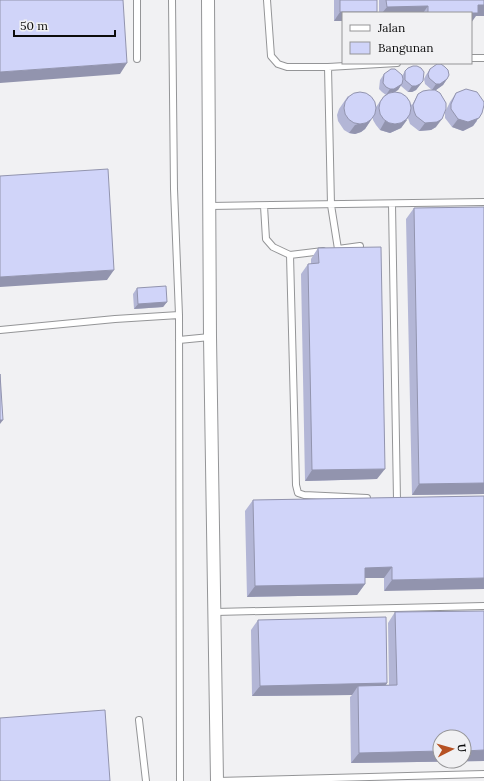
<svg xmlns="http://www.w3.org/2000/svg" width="484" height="781" viewBox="0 0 484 781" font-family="Lora,serif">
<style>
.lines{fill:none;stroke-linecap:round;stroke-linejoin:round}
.lane-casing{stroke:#949597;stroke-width:8}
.street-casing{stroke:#949597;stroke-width:14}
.lane{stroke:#fff;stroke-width:6}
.street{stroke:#fff;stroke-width:12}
.wall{fill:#b3b6d6}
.shaded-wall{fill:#9294ae}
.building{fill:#d0d4f9;stroke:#9294ae}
</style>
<rect width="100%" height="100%" fill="#f1f1f3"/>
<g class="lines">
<defs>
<path id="lane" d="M172 0 174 189 179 315 180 781
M267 0 271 56 278 64 287 67H328L397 63
M471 58H484
M137 59V0
M328 67 331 205 338 249
M392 204 397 500
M210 206 484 202
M264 206 266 239 273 247 290 255
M338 249 360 246
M323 251 290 255 296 485 298 493 304 495 367 498
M0 330 115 319 179 315
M179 340 210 337
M215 612 484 606
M139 720 146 781
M217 781 484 774"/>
<path id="street" d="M208 0 210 337 217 781"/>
</defs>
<!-- lane casing -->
<use href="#lane" class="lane-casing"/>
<!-- street casing -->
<use href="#street" class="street-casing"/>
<!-- lane -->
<use href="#lane" class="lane"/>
<!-- street -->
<use href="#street" class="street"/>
</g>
<!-- wall -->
<path class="wall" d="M334 0H377V12L376 13H343V21H334Z
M379 0H484V16H476L471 13H379Z
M430 69 447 79 443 85 436 90H432L425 84 424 79 426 75Z
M405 71 423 81 416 90 412 92H408L401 86V85L398 90 395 91 412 105 418 94 436 127 431 130 419 131 410 124 408 118 401 128 390 133 380 130 376 125 373 120V117L365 129 361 132 355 134 349 133 344 130 338 121 337 115 339 109 348 96 376 107 384 96 386 95 382 92 379 89 380 80 384 74 402 76Z
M456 93 477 121 473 126 463 131 452 127 445 118V112L450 102Z
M484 207V494L412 495 406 219 414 208Z
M318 248 377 479 305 481 301 274 308 264H311V259Z
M137 288 167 302 163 307 134 309 133 294Z
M484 496 384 591V578H365V584L357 595 247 597 245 511 253 500Z
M484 611V761L351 763 350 697 352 695 252 696 251 630 258 620 387 683 386 685H389L388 623 395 612Z"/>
<!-- shaded-wall -->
<path class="shaded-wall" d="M478 5H484V16H476L471 23V13Z
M428 6 423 13H382L387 7Z
M340 12H377L376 13H343V21H334Z
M127 63 120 74 0 83V72Z
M447 79 443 85 436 90H432L436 84Z
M423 81 416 90 412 92H408L412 86Z
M402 84 398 90 390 95H386L390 89Z
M482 113 473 126 463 131 452 127 458 119Z
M442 119 436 127 431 130 419 131 425 123Z
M371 120 365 129 361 132 355 134 349 133 355 125Z
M407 120 401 128 390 133 380 130 385 121Z
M114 270 107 280 0 287V277Z
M167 302 163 307 134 309 138 304Z
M0 420H3L0 424Z
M385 469 377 479 305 481 312 470Z
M484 483V494L412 495 419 484Z
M392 567 384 578H357L365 568Z
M484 578V589L384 591 392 580Z
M365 584 357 595 247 597 255 586Z
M387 683 380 694 358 686 352 695 252 696 260 686Z
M484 750V761L351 763 359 753 440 751V761H464V751Z"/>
<!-- building -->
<path class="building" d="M0 0H123L127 63 0 72Z
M340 0H377V12H340Z
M386 0H484V5H478V13H428V6L387 7Z
M437 64H441L445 67 448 70 449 75 447 79 440 84H436L429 78 428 74 430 69Z
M413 66H417L421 68 424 72 423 81 420 84 416 86H412L405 80V71L408 68Z
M391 69H395L402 75 403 79 402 84 394 89H390L386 87 383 83 384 74Z
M466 89 477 92 484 102V105L482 113 479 118 468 122 458 119 451 109V104L456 93Z
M429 90H435L440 93 446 103V109L442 119 437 122 425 123 416 116 414 111 413 105 418 94 423 91Z
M344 108a16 16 0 1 1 32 0a16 16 0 1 1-32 0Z
M379 108a16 16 0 1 1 32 0a16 16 0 1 1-32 0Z
M108 169 114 270 0 277V176Z
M484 207V483L419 484 414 208Z
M381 247 385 469 312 470 308 264 319 263 318 248Z
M166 286 167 302 138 304 137 288Z
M0 374 3 420H0Z
M484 496V578L392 580V567L365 568V584L255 586 253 500Z
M484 611V750L464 751V737H440V751L359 753 358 686 397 685 395 612Z
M386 617 387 683 260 686 258 620Z
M105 710 110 781H0V718Z"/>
<!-- legend -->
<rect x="342" y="12" width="130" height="52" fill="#f1f1f3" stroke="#959597"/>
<rect x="350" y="25" width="20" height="6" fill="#ffffff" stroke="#959597"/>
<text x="378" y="32" font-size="12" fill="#0c0c0c">Jalan</text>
<rect x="350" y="42" width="20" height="12" fill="#d0d4f9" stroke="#959597"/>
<text x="378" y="52" font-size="12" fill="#0c0c0c">Bangunan</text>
<!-- north arrow -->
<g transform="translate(452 749) rotate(84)"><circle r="19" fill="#f1f1f3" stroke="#959597"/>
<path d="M0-3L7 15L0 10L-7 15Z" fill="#b65123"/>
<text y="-6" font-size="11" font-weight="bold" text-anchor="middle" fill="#0c0c0c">U</text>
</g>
<!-- scale -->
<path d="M14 30v6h101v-6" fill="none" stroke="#0c0c0c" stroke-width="2"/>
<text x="20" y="30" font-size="12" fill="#0c0c0c" stroke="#f1f1f3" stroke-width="3" paint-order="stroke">50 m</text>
</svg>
